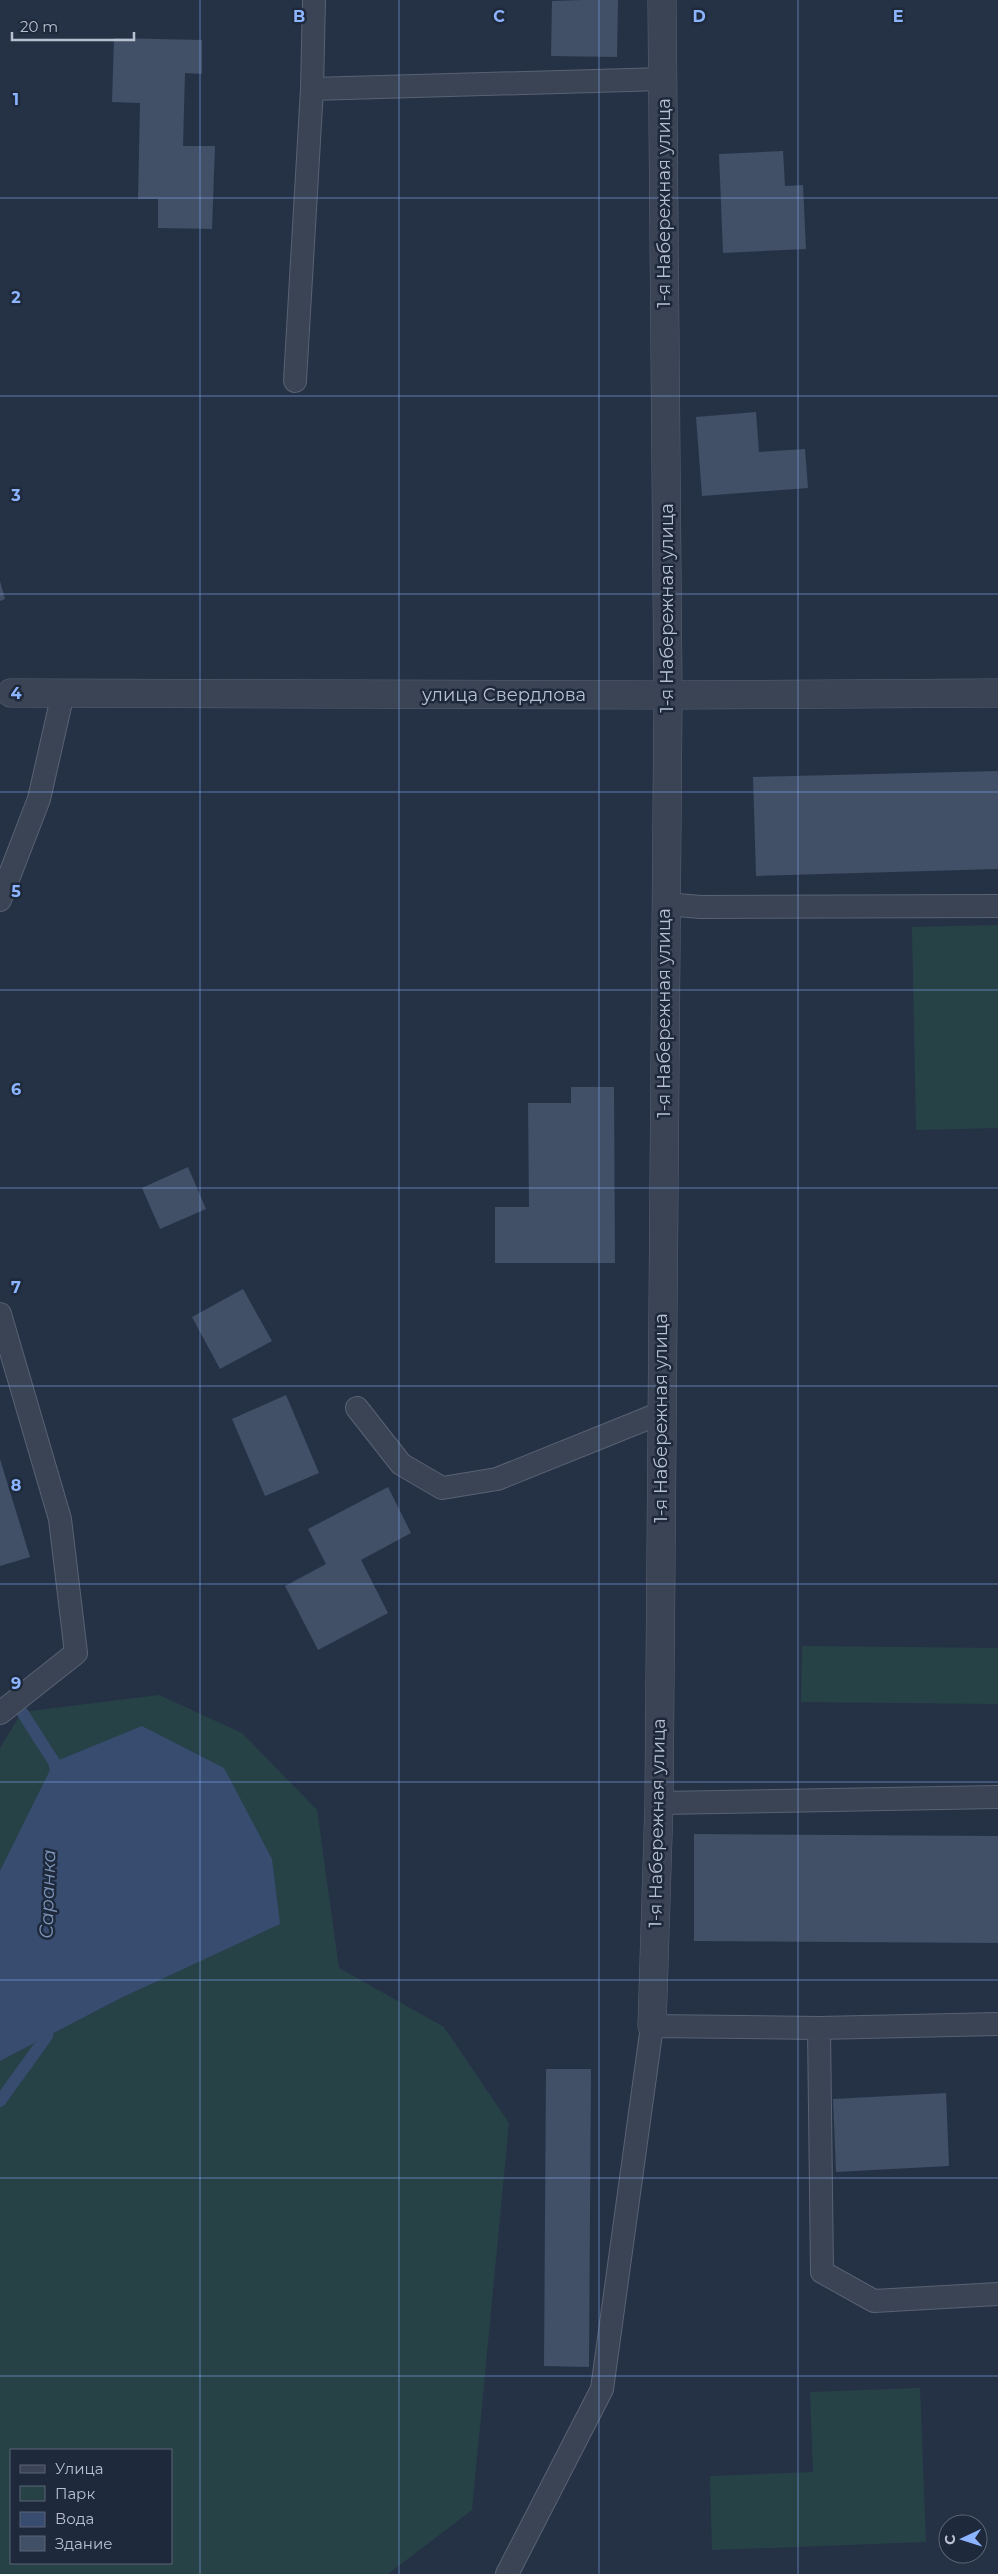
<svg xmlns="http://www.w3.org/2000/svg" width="998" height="2574" viewBox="0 0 998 2574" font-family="Montserrat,sans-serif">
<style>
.green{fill:#274247;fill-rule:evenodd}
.water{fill:#374c6f}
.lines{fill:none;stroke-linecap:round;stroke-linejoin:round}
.stream{stroke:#374c6f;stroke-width:12}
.building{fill:#414f67}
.lane-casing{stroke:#586273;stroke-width:24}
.street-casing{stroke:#586273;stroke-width:29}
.lane{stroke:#3a4455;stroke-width:22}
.street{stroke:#3a4455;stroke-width:28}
.grid{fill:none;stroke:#8cb4ff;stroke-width:1;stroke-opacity:0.55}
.labels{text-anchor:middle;stroke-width:5;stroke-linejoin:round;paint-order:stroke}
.street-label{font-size:18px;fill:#b7c0cf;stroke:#1e293b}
.water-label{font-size:19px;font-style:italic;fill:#7c94b9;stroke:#1e293b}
.grid-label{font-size:16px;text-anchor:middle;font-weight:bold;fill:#8cb4ff;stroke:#1e293b;stroke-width:5;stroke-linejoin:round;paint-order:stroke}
</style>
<rect width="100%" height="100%" fill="#253246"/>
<!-- green -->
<path class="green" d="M998 925V1128L916 1130 912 927Z
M802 1646 998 1648V1704L801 1702Z
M159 1695 242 1733 317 1810 339 1968 444 2027 509 2123 472 2510 388 2574H0V2061L121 1998 280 1923 0 1871V1748L22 1712ZM11 2450H171V2563H11Z
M920 2388 926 2542 712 2550 710 2476 813 2472 810 2392Z"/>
<!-- water -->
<path class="water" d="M142 1726 224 1768 272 1859 280 1924 121 1998 0 2061V1871L54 1762Z"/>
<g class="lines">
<!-- stream -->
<path class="stream" d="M22 1712 54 1762 58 1778
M0 2101 47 2036 50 2020"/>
</g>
<!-- building -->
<path class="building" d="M582 0H618L617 57 551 56 552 1Z
M114 38 202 40V74L185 73 183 146H215L212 229 158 228V199H138L140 103 112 102Z
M783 151 785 186 803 185 806 249 723 253 719 154Z
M756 412 759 452 805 449 808 488 702 496 696 417Z
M0 581 5 599 0 601Z
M998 771V869L756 876 753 777Z
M571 1087H614L615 1263H495V1207H529L528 1103H571Z
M188 1167 206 1209 160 1229 142 1188Z
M243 1289 272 1341 220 1369 192 1317Z
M286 1395 319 1473 265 1496 232 1419Z
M0 1459 30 1557 0 1566Z
M388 1487 411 1533 361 1560 388 1613 318 1650 285 1586 326 1564 308 1529Z
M694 1834 998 1836V1943L694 1941Z
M546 2069H591L589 2367 544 2366Z
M946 2093 949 2166 836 2172 833 2099Z"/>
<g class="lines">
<defs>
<path id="lane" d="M312 89 663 79
M295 381 312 89 314 0
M0 900 39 799 63 693
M665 904 701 907 998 906
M0 1314 60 1519 76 1653 0 1713
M357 1408 401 1464 442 1488 497 1479 661 1413
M659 1803 998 1797
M819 2028 822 2272 874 2301 998 2294
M507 2574 602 2389 652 2026 819 2028 998 2024"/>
<path id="street" d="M11 693 668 695 998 693
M652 2026 659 1803 668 695 662 0"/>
</defs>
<!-- lane casing -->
<use href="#lane" class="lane-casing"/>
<!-- street casing -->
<use href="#street" class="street-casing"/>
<!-- lane -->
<use href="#lane" class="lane"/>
<!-- street -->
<use href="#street" class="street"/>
</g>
<!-- grid -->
<path class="grid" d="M200 0V2574M399 0V2574M599 0V2574M798 0V2574M0 198H998M0 396H998M0 594H998M0 792H998M0 990H998M0 1188H998M0 1386H998M0 1584H998M0 1782H998M0 1980H998M0 2178H998M0 2376H998"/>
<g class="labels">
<!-- street labels -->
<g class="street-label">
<text transform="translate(664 203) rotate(-90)" y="6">1-я Набережная улица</text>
<text transform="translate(667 608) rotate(-90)" y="6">1-я Набережная улица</text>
<text x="504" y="701">улица Свердлова</text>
<text transform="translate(664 1013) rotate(-90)" y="6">1-я Набережная улица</text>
<text transform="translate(661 1418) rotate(-90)" y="6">1-я Набережная улица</text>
<text transform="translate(657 1823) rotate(-89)" y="6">1-я Набережная улица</text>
</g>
<!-- water labels -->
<g class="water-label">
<text transform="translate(47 1894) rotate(-88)" y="7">Саранка</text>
</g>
</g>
<g class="grid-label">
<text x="299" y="22">B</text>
<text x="499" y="22">C</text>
<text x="699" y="22">D</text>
<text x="898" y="22">E</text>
<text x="16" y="105">1</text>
<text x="16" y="303">2</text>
<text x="16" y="501">3</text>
<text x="16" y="699">4</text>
<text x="16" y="897">5</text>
<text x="16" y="1095">6</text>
<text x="16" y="1293">7</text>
<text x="16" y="1491">8</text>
<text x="16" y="1689">9</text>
</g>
<!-- legend -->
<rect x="10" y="2449" width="162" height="115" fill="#1e293b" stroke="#5b6576"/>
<rect x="20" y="2465" width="25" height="8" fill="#3a4455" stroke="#5b6576"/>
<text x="55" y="2474" font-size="15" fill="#b7c0cf">Улица</text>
<rect x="20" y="2486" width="25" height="15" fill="#274247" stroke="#5b6576"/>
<text x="55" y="2499" font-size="15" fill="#b7c0cf">Парк</text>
<rect x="20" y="2512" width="25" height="15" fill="#374c6f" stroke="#5b6576"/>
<text x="55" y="2524" font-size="15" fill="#b7c0cf">Вода</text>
<rect x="20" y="2536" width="25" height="15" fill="#414f67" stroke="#5b6576"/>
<text x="55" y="2549" font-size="15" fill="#b7c0cf">Здание</text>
<!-- north arrow -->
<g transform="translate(963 2539) rotate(266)"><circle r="24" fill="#1e293b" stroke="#5b6576"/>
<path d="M0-4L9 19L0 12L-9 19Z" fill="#8cb4ff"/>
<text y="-8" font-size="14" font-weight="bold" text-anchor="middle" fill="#b7c0cf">С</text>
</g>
<!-- scale -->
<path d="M12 32v8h122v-8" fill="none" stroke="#b7c0cf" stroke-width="2.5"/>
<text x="20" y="32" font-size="15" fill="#b7c0cf" stroke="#1e293b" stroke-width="4" paint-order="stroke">20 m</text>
</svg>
